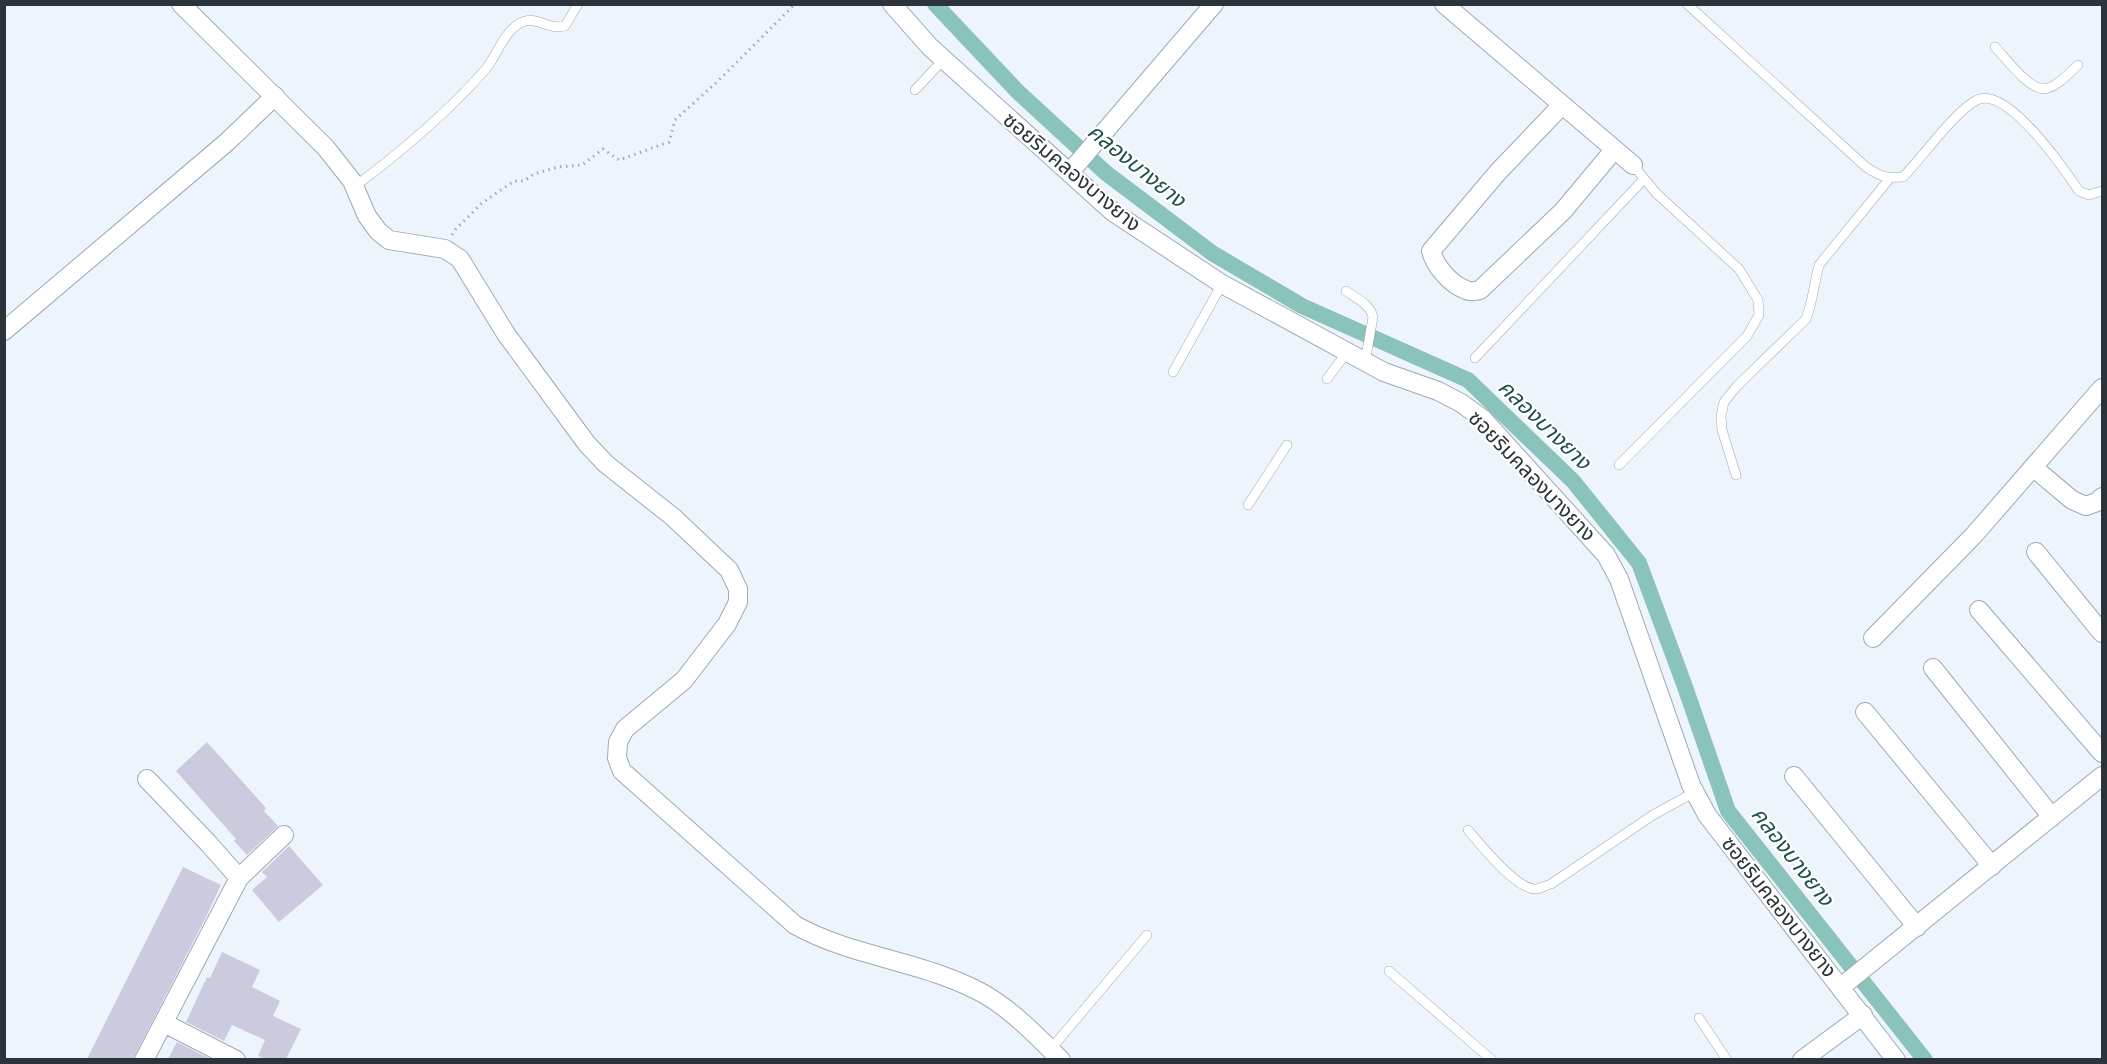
<svg xmlns="http://www.w3.org/2000/svg" width="2107" height="1064" viewBox="0 0 2107 1064" font-family="Karla,'Noto Sans Thai',sans-serif">
<style>
.lines{fill:none;stroke-linecap:round;stroke-linejoin:round}
.canal{stroke:#8ac3b9;stroke-width:16}
.building{fill:#cbcadf}
.lane-casing{stroke:#9ba9bb;stroke-width:10}
.street-casing{stroke:#9ba9bb;stroke-width:20}
.path{stroke:#a4aab2;stroke-width:3;stroke-dasharray:1.5 4.5;stroke-linecap:butt}
.lane{stroke:#fff;stroke-width:9}
.street{stroke:#fff;stroke-width:18}
.labels{text-anchor:middle;stroke-width:4.5;stroke-linejoin:round;paint-order:stroke}
.street-label{font-size:21px;fill:#2d333a;stroke:#fff}
.water-label{font-size:22px;font-style:italic;fill:#20514b;stroke:#fff}
</style>
<rect width="100%" height="100%" fill="#eef4fc"/>
<g class="lines">
<!-- canal -->
<path class="canal" d="M935 4 1018 92 1106 173 1212 253 1302 306 1468 380 1573 481 1639 563 1684 684 1728 811 1925 1060"/>
</g>
<!-- building -->
<path class="building" d="M207 742 266 808 264 811 278 826 247 855 234 841 236 839 176 771Z
M289 846 323 885 279 922 252 890 267 877 262 872Z
M183 867 221 885 205 919 133 1059H87Z
M222 952 260 970 252 987 280 1001 273 1016 301 1029 286 1059H266L258 1056 265 1040 232 1025 224 1041 186 1022 207 977 210 978Z
M177 1042 210 1059H168Z"/>
<g class="lines">
<defs>
<path id="lane" d="M1687 4 1866 167C1881 177 1885 178 1903 177 1922 158 1955 111 1977 100 2007 85 2064 169 2079 191L2089 195 2102 191
M1995 47C2006 58 2031 94 2048 88 2059 85 2070 72 2078 65
M915 90 943 60
M354 187C401 152 446 114 485 70 497 56 505 27 525 21 538 17 548 30 565 26L578 4
M1346 291C1356 298 1370 304 1373 317L1365 362
M1475 358 1644 179
M1173 372 1222 284
M1327 379 1347 352
M1619 465 1747 336 1759 315 1758 300 1739 269 1656 193 1633 165
M1736 475 1722 430 1721 416 1724 402 1737 386 1806 319C1813 301 1814 283 1819 265L1890 178
M1248 505 1287 445
M1468 830C1480 844 1517 891 1537 889 1541 888 1547 885 1551 884L1653 815 1695 792
M1389 971 1492 1060
M1699 1018 1727 1060
M1050 1050 1147 935"/>
<path id="street" d="M181 4 326 148 352 181 367 216 378 231 389 240 445 249 460 259 506 334 587 444 606 464 673 517 729 570 738 589V602L727 624 684 680 625 729 618 742 617 758 622 771 795 925C854 958 925 961 984 994 1012 1010 1038 1037 1061 1060
M892 4 930 47 1113 212 1222 284 1384 372 1438 391 1461 403 1483 419 1606 555 1619 579 1691 785 1707 815 1896 1060
M1444 4 1633 165
M1562 105 1498 172 1431 251C1435 266 1450 284 1466 290 1470 292 1476 291 1480 290L1563 211 1614 150
M1070 172 1214 4
M4 331 227 142 275 96
M2033 467 2072 500 2086 506 2097 502 2102 497
M2036 552 2102 633
M1979 610 2102 753
M1873 638 1974 535 2102 388
M1933 668 2052 817
M1865 712 1992 866
M1794 776 1917 927
M239 878 284 835
M1841 987 2102 776
M164 1023 236 1060
M144 1060 239 878 209 844 147 779
M1802 1060 1863 1015"/>
</defs>
<!-- lane casing -->
<use href="#lane" class="lane-casing"/>
<!-- street casing -->
<use href="#street" class="street-casing"/>
<!-- path -->
<path class="path" d="M452 235 456 229 482 203 514 181H524L534 174 558 167 582 165 603 149 619 160 669 142 675 120 719 80 795 4"/>
<!-- lane -->
<use href="#lane" class="lane"/>
<!-- street -->
<use href="#street" class="street"/>
</g>
<g class="labels">
<!-- street labels -->
<g class="street-label">
<text transform="translate(1072 172) rotate(40)" y="7">ซอยริมคลองบางยาง</text>
<text transform="translate(1532 476) rotate(46)" y="7">ซอยริมคลองบางยาง</text>
<text transform="translate(1779 907) rotate(52)" y="7">ซอยริมคลองบางยาง</text>
</g>
<!-- water labels -->
<g class="water-label">
<text transform="translate(1137 165) rotate(39)" y="8">คลองบางยาง</text>
<text transform="translate(1545 424) rotate(44)" y="8">คลองบางยาง</text>
<text transform="translate(1793 856) rotate(52)" y="8">คลองบางยาง</text>
</g>
</g>
<!-- border -->
<rect width="2107" height="1064" fill="none" stroke="#2d333a" stroke-width="12"/>
</svg>
